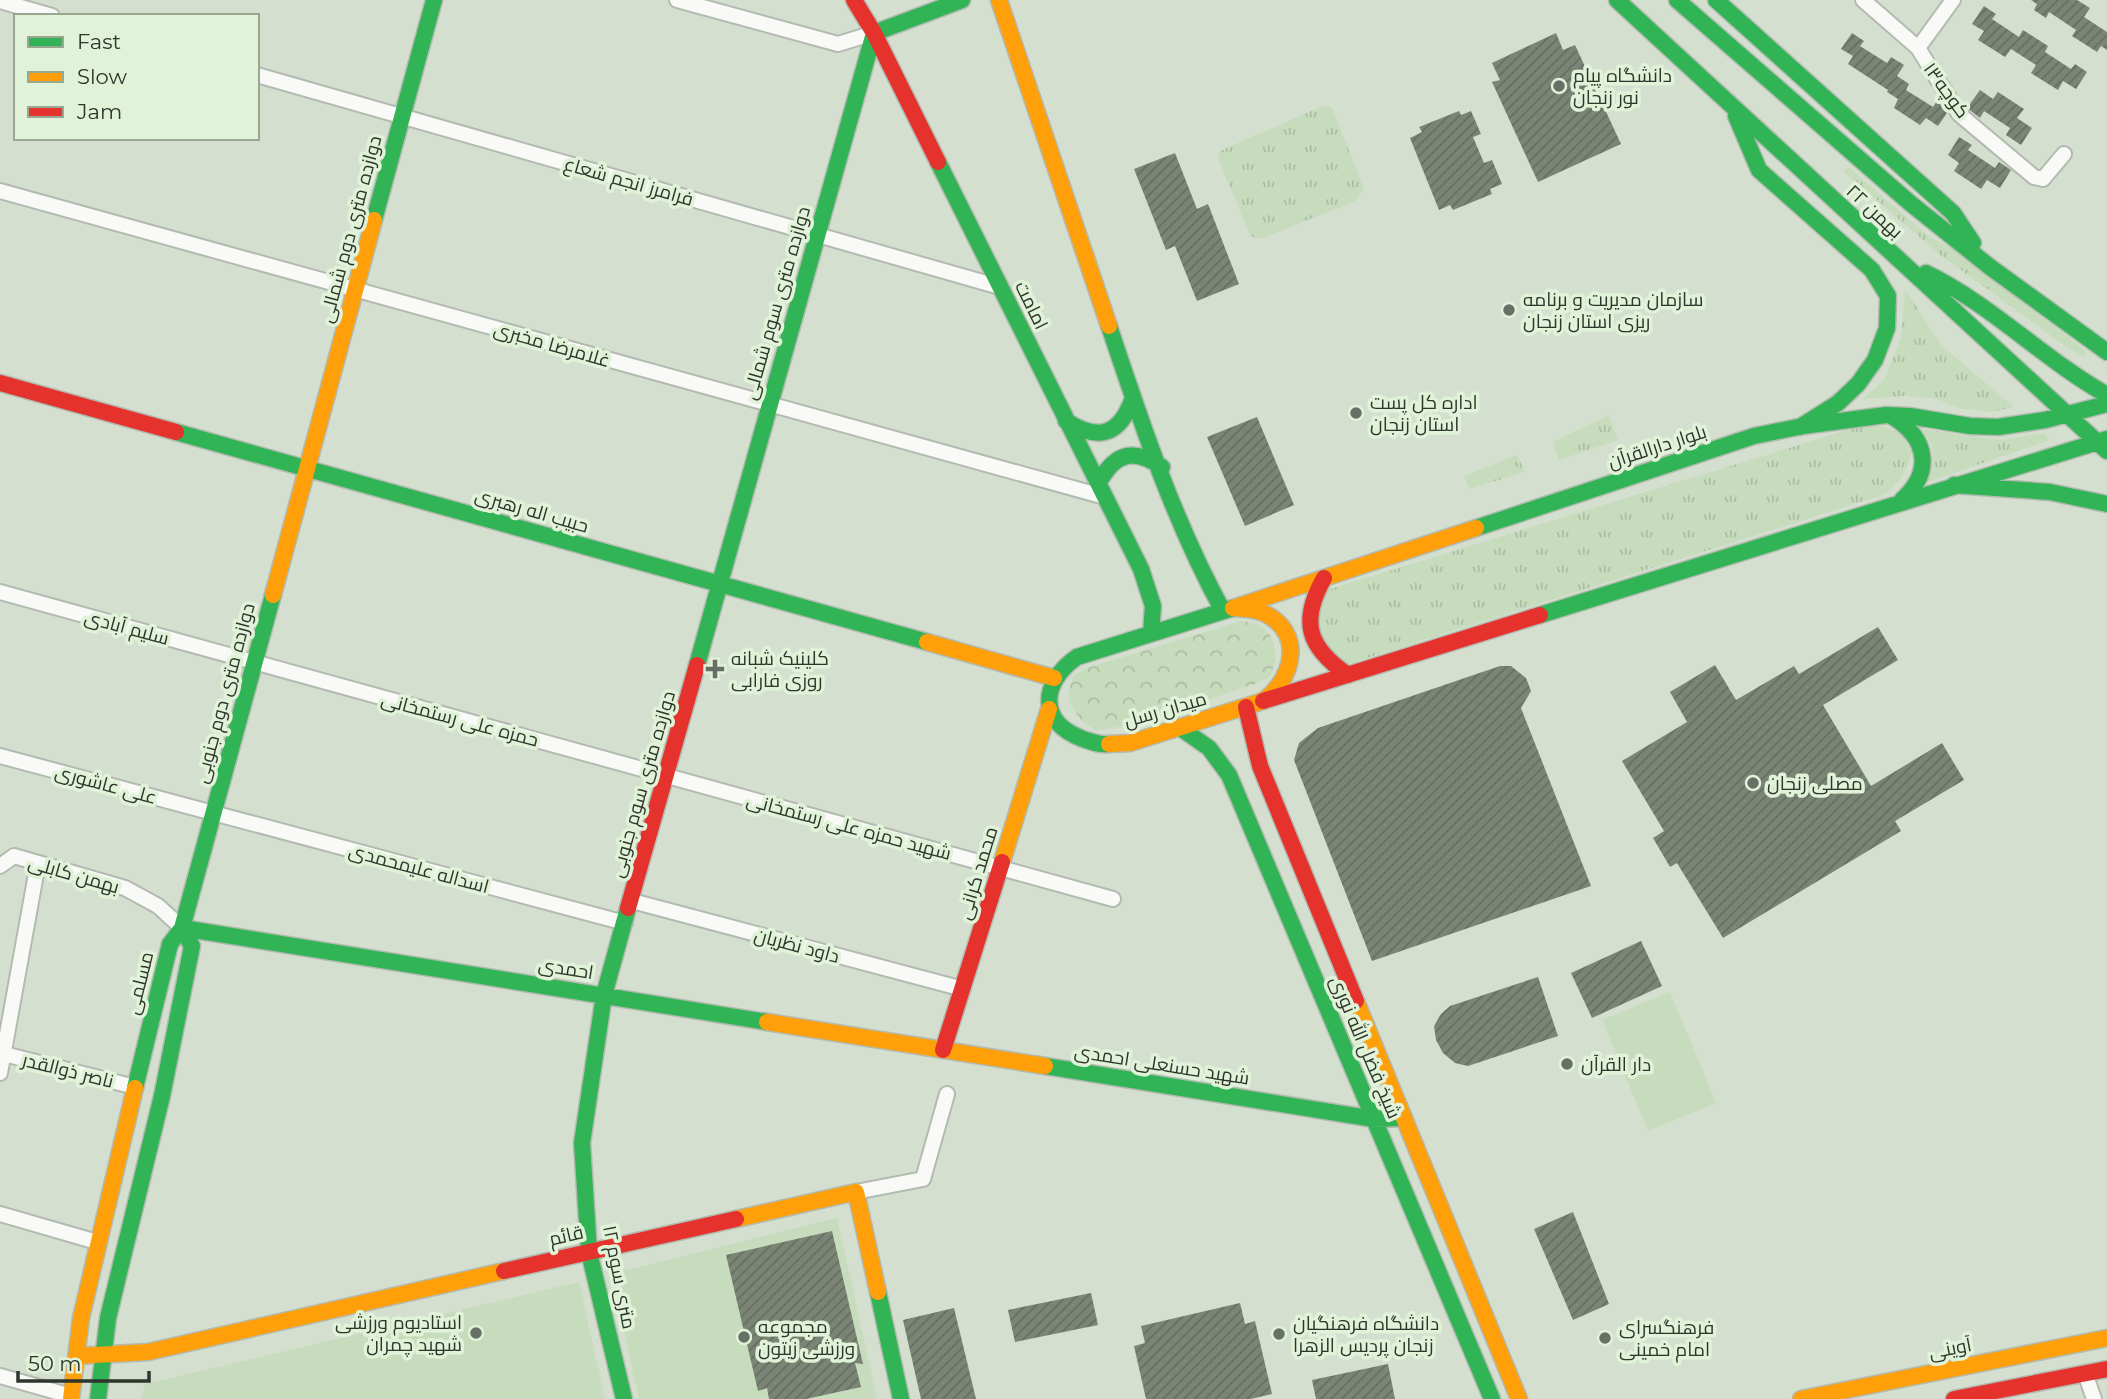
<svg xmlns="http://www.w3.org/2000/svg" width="2107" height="1399" viewBox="0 0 2107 1399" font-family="Montserrat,Cairo,sans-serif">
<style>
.grass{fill:url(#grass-tufts)}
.park{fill:url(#park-crowns)}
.pitch{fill:#c7dcbc}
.building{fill:url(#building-hatch)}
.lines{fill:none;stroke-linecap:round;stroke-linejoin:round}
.street-casing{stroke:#b3bbb0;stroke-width:18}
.fast-casing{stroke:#b3bbb0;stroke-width:19}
.slow-casing{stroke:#b3bbb0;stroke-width:19}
.jam-casing{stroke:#b3bbb0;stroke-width:19}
.street{stroke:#f9faf8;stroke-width:14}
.fast{stroke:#30b455;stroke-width:16}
.slow{stroke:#ff9f0a;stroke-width:16}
.jam{stroke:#e5322d;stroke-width:16}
.poi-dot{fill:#687065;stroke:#e0f2d7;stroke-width:2.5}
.labels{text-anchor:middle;stroke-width:7;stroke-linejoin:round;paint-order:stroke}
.poi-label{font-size:19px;fill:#2e352b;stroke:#e0f2d7;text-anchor:start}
.street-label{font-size:19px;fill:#2e352b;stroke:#e0f2d7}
</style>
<defs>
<pattern id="grass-tufts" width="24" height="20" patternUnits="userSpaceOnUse" patternTransform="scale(1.75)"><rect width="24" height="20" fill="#c7dcbc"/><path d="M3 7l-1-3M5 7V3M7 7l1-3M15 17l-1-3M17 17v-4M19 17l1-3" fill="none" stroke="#abbda2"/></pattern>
<pattern id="park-crowns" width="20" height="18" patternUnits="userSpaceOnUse" patternTransform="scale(1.75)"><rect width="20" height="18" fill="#c7dcbc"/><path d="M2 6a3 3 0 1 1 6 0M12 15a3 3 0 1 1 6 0" fill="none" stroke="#abbda2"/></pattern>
<pattern id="building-hatch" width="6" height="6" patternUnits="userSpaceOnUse" patternTransform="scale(1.75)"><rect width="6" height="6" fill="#7b8576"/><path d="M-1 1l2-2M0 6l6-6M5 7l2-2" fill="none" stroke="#656e61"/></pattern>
</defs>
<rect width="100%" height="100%" fill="#d5dfd0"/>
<!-- grass -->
<path class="grass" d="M1329 106 1333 110 1364 189 1355 201 1263 238H1254L1250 235 1218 158 1220 151 1320 107Z
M1849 167 1928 236 1959 252 2085 350V357L2065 346 1939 254 1843 171Z
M1905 289 1941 345 2014 407 1992 412 1959 408 1934 398 1904 396 1863 399 1884 380 1901 339Z
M1609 415 1618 440 1559 460 1554 448 1555 441Z
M1884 426 1902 435 1912 453C1906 473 1900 483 1883 495L1348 664 1331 654 1318 625 1321 598 1330 589 1857 427Z
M1920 429 2002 440 2044 433 2050 440 1922 484C1935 462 1939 448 1920 429Z
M1517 455 1525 472 1469 489 1464 476Z"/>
<!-- park -->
<path class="park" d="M1241 621C1274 624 1282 649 1270 677L1255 684C1229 692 1114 735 1095 729 1081 725 1068 705 1069 691 1069 686 1072 680 1074 676L1087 668Z"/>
<!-- pitch -->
<path class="pitch" d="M1670 992 1716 1103 1648 1131 1602 1020Z
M837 1218 877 1399H639L611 1274Z
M579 1282 605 1399H141L145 1384Z"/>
<!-- building -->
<path class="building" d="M2031 0H2077L2090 8 2084 17 2107 32V50L2101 46 2097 52 2072 36 2076 30 2049 12 2046 18 2034 10 2037 4Z
M1984 6 1996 14 1992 19 2019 37 2023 30 2048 46 2045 52 2071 69 2075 64 2087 72 2076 89 2063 81 2058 90 2031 73 2036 65 2011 49 2005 57 1978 40 1984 31 1972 24Z
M1556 33 1563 50 1575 45 1621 144 1538 182 1492 82 1500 80 1492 63Z
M1852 33 1864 41 1860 46 1887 63 1891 57 1904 65 1897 76 1909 84 1906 90 1933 107 1937 101 1941 104 1947 113 1938 126 1926 118 1920 125 1894 108 1898 99 1887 92 1888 90 1848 64 1853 56 1841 49Z
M1980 90 1993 99 1998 92 2024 109 2017 118 2032 128 2021 145 2006 135 2010 128 1984 111 1980 118 1967 108Z
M1459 111 1461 115 1471 111 1481 134 1473 137 1484 163 1492 160 1502 184 1490 189 1492 194 1453 210 1450 205 1439 210 1410 138 1422 132 1419 127Z
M1959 137 1972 145 1968 150 1995 168 1999 162 2011 170 2000 188 1987 180 1981 189 1954 171 1959 163 1948 155Z
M1175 153 1197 209 1208 204 1239 284 1197 301 1175 246 1166 250 1134 169Z
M1257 417 1294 505 1245 526 1207 437Z
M1878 627 1898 660 1823 705 1871 786 1942 743 1964 780 1895 821 1901 831 1723 938 1677 863 1670 867 1653 838 1664 831 1622 761 1687 722 1670 692 1715 665 1736 700 1794 666 1799 674Z
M1500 666H1511L1526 678 1531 691 1521 708 1591 886 1372 961 1294 760 1299 743 1318 728Z
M1641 941 1662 986 1592 1018 1571 973Z
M1538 977 1558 1036 1468 1066 1455 1063 1443 1053 1436 1040 1434 1026 1441 1014 1450 1006Z
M1573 1212 1609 1304 1573 1320 1534 1229Z
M832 1231 863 1364 855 1363 861 1387 806 1399H769L767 1388 758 1391 726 1255Z
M1091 1293 1098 1325 1015 1342 1008 1310Z
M1240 1303 1245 1324 1255 1321 1272 1394 1251 1399H1146L1134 1346 1145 1343 1141 1326Z
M954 1308 976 1399H921L903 1320Z
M1388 1364 1395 1399H1316L1312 1380Z"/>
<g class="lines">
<defs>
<path id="street" d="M677 0 838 44 874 33
M1863 0 1918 48 1959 114 2034 177 2043 179 2064 154
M0 1 52 16
M1918 48 1953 0
M257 75 1000 287
M0 191 1105 497
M0 592 1113 899
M0 756 625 923
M0 866 14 856 125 888 158 906 182 928
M632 901 963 989
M0 1053 135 1087
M0 1073 38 863
M856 1192 923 1179 947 1094
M0 1214 97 1242
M2085 1373 2094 1399
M0 1376 71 1396"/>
<path id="fast" d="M1617 0 2107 451
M1677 0 1910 203 1990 267 2107 352
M1716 0 1953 213 1973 243
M874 33 962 0
M1736 116 1759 170 1872 270 1888 296 1887 328 1875 360 1858 384 1838 403 1800 427
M938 162 1141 569 1153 606 1151 634
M374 220 434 0
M1926 273C1992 305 2043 359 2107 395
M1109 326C1141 422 1174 522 1223 611
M1893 417C1928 439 1933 472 1902 500
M1066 421C1099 442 1120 435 1133 398
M176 432 927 642
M1099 482C1116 452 1134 448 1162 467
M1954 485 2050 492 2107 504
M1476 528 1754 436 1803 426 1886 415 1910 416 1970 426 1998 427 2045 420 2107 404
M1540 615 2107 439
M697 665 874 33
M1179 727 1209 748 1229 775 1492 1399
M1109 744C1099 745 1092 742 1083 739 1037 722 1041 682 1077 657L1233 608
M182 928 767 1022
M1045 1066 1374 1119 1404 1118
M135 1088 170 944 182 928 273 595
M878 1292 901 1399
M98 1399 108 1318 162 1096 192 946 182 928
M624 1399 589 1252 582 1143 604 995 628 908"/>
<path id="slow" d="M999 0 1109 326
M273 595 374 220
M1233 608 1476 528
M927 642 1054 678
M1109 744 1130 743 1263 701C1291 681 1304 639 1271 617 1259 609 1246 609 1233 608
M1002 862 1049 709
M1356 1001 1519 1399
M767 1022 1045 1066
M736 1219 856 1192 878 1292
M77 1356 148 1352 504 1271
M71 1399 81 1318 135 1088
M1801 1399 2107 1338"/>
<path id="jam" d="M854 0 874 33 938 162
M0 383 176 432
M1324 578C1300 621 1307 647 1348 675
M1263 701 1540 615
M1246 707 1260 766 1356 1001
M628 908 697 665
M943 1050 1002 862
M504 1271 736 1219
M1954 1399 2107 1369"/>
</defs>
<!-- street casing -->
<use href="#street" class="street-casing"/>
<!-- fast casing -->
<use href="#fast" class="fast-casing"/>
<!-- slow casing -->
<use href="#slow" class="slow-casing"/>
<!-- jam casing -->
<use href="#jam" class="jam-casing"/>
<!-- street -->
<use href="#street" class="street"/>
<!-- fast -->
<use href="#fast" class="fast"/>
<!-- slow -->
<use href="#slow" class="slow"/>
<!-- jam -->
<use href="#jam" class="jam"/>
</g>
<!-- markers -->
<g class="poi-dot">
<circle cx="1559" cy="86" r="7"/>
<circle cx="1509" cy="310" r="7"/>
<circle cx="1356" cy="413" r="7"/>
<path d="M711.5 658.5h7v7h7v7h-7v7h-7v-7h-7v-7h7z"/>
<circle cx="1753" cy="783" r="7"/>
<circle cx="1567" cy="1064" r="7"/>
<circle cx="476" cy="1333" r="7"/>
<circle cx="1279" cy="1334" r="7"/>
<circle cx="744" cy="1337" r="7"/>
<circle cx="1605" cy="1338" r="7"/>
</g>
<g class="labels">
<!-- poi labels -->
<g class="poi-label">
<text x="1573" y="82">دانشگاه پیام<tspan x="1573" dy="22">نور زنجان</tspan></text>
<text x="1523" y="306">سازمان مدیریت و برنامه<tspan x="1523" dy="22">ریزی استان زنجان</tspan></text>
<text x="1370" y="409">اداره کل پست<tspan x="1370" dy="22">استان زنجان</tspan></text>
<text x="731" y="665">کلینیک شبانه<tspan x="731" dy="22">روزی فارابی</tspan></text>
<text x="1767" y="790">مصلی زنجان</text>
<text x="1581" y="1071">دار القرآن</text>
<text x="462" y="1329" text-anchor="end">استادیوم ورزشی<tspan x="462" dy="22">شهید چمران</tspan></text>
<text x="1293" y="1330">دانشگاه فرهنگیان<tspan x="1293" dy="22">زنجان پردیس الزهرا</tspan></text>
<text x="758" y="1333">مجموعه<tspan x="758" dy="22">ورزشی زیتون</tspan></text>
<text x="1619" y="1334">فرهنگسرای<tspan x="1619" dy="22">امام خمینی</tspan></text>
</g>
<!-- street labels -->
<g class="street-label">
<text transform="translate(1947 90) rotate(54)" y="7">کوچه۱۳</text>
<text transform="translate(629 181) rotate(16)" y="7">فرامرز انجم شعاع</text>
<text transform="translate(1875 211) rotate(43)" y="7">۲۲ بهمن</text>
<text transform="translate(350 229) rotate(-75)" y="7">دوازده متری دوم شمالی</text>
<text transform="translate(776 303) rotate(-74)" y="7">دوازده متری سوم شمالی</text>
<text transform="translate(1032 305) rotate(64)" y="7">امامت</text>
<text transform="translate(552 344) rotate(16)" y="7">غلامرضا مخبری</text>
<text transform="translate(1657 446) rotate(-18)" y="7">بلوار دارالقرآن</text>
<text transform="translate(532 510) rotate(16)" y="7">حبیب اله رهبری</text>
<text transform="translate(127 627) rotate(15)" y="7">سلیم آبادی</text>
<text transform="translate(224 693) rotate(-75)" y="7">دوازده متری دوم جنوبی</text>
<text transform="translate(1165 709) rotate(-16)" y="7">میدان رسل</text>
<text transform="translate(460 719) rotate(15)" y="7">حمزه علی رستمخانی</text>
<text transform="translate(106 784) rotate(15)" y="7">علی عاشوری</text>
<text transform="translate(642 784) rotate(-74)" y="7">دوازده متری سوم جنوبی</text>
<text transform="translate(849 826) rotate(15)" y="7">شهید حمزه علی رستمخانی</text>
<text transform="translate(419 868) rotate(15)" y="7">اسداله علیمحمدی</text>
<text transform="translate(977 873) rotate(-73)" y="7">محمد کرانی</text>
<text transform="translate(74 874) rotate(16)" y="7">بهمن کابلی</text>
<text transform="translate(797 945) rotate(15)" y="7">داود نظریان</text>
<text transform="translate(566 968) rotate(9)" y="7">احمدی</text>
<text transform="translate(139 983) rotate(-76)" y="7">مسلمی</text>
<text transform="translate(1366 1047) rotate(67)" y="7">شیخ فضل الله نوری</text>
<text transform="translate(1162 1064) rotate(9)" y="7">شهید حسنعلی احمدی</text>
<text transform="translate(68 1070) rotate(14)" y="7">ناصر ذوالقدر</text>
<text transform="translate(566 1235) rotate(-13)" y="7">قائم</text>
<text transform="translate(620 1277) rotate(79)" y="7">۱۲ متری سوم</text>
<text transform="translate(1950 1348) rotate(-11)" y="7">آوینی</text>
</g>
</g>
<!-- legend -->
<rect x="14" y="14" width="245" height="126" fill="#e0f2d7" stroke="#99a692" stroke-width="2"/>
<rect x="28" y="37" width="35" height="10" fill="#30b455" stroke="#99a692" stroke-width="2"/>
<text x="77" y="49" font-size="21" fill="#2e352b">Fast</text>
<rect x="28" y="72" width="35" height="10" fill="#ff9f0a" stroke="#99a692" stroke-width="2"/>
<text x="77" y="84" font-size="21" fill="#2e352b">Slow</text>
<rect x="28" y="107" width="35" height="10" fill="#e5322d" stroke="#99a692" stroke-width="2"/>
<text x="77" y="119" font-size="21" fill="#2e352b">Jam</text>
<!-- scale -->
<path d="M18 1371v10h131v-10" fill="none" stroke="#2e352b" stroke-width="3.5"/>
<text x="28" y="1371" font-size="21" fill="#2e352b" stroke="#e0f2d7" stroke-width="5" paint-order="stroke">50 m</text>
</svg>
